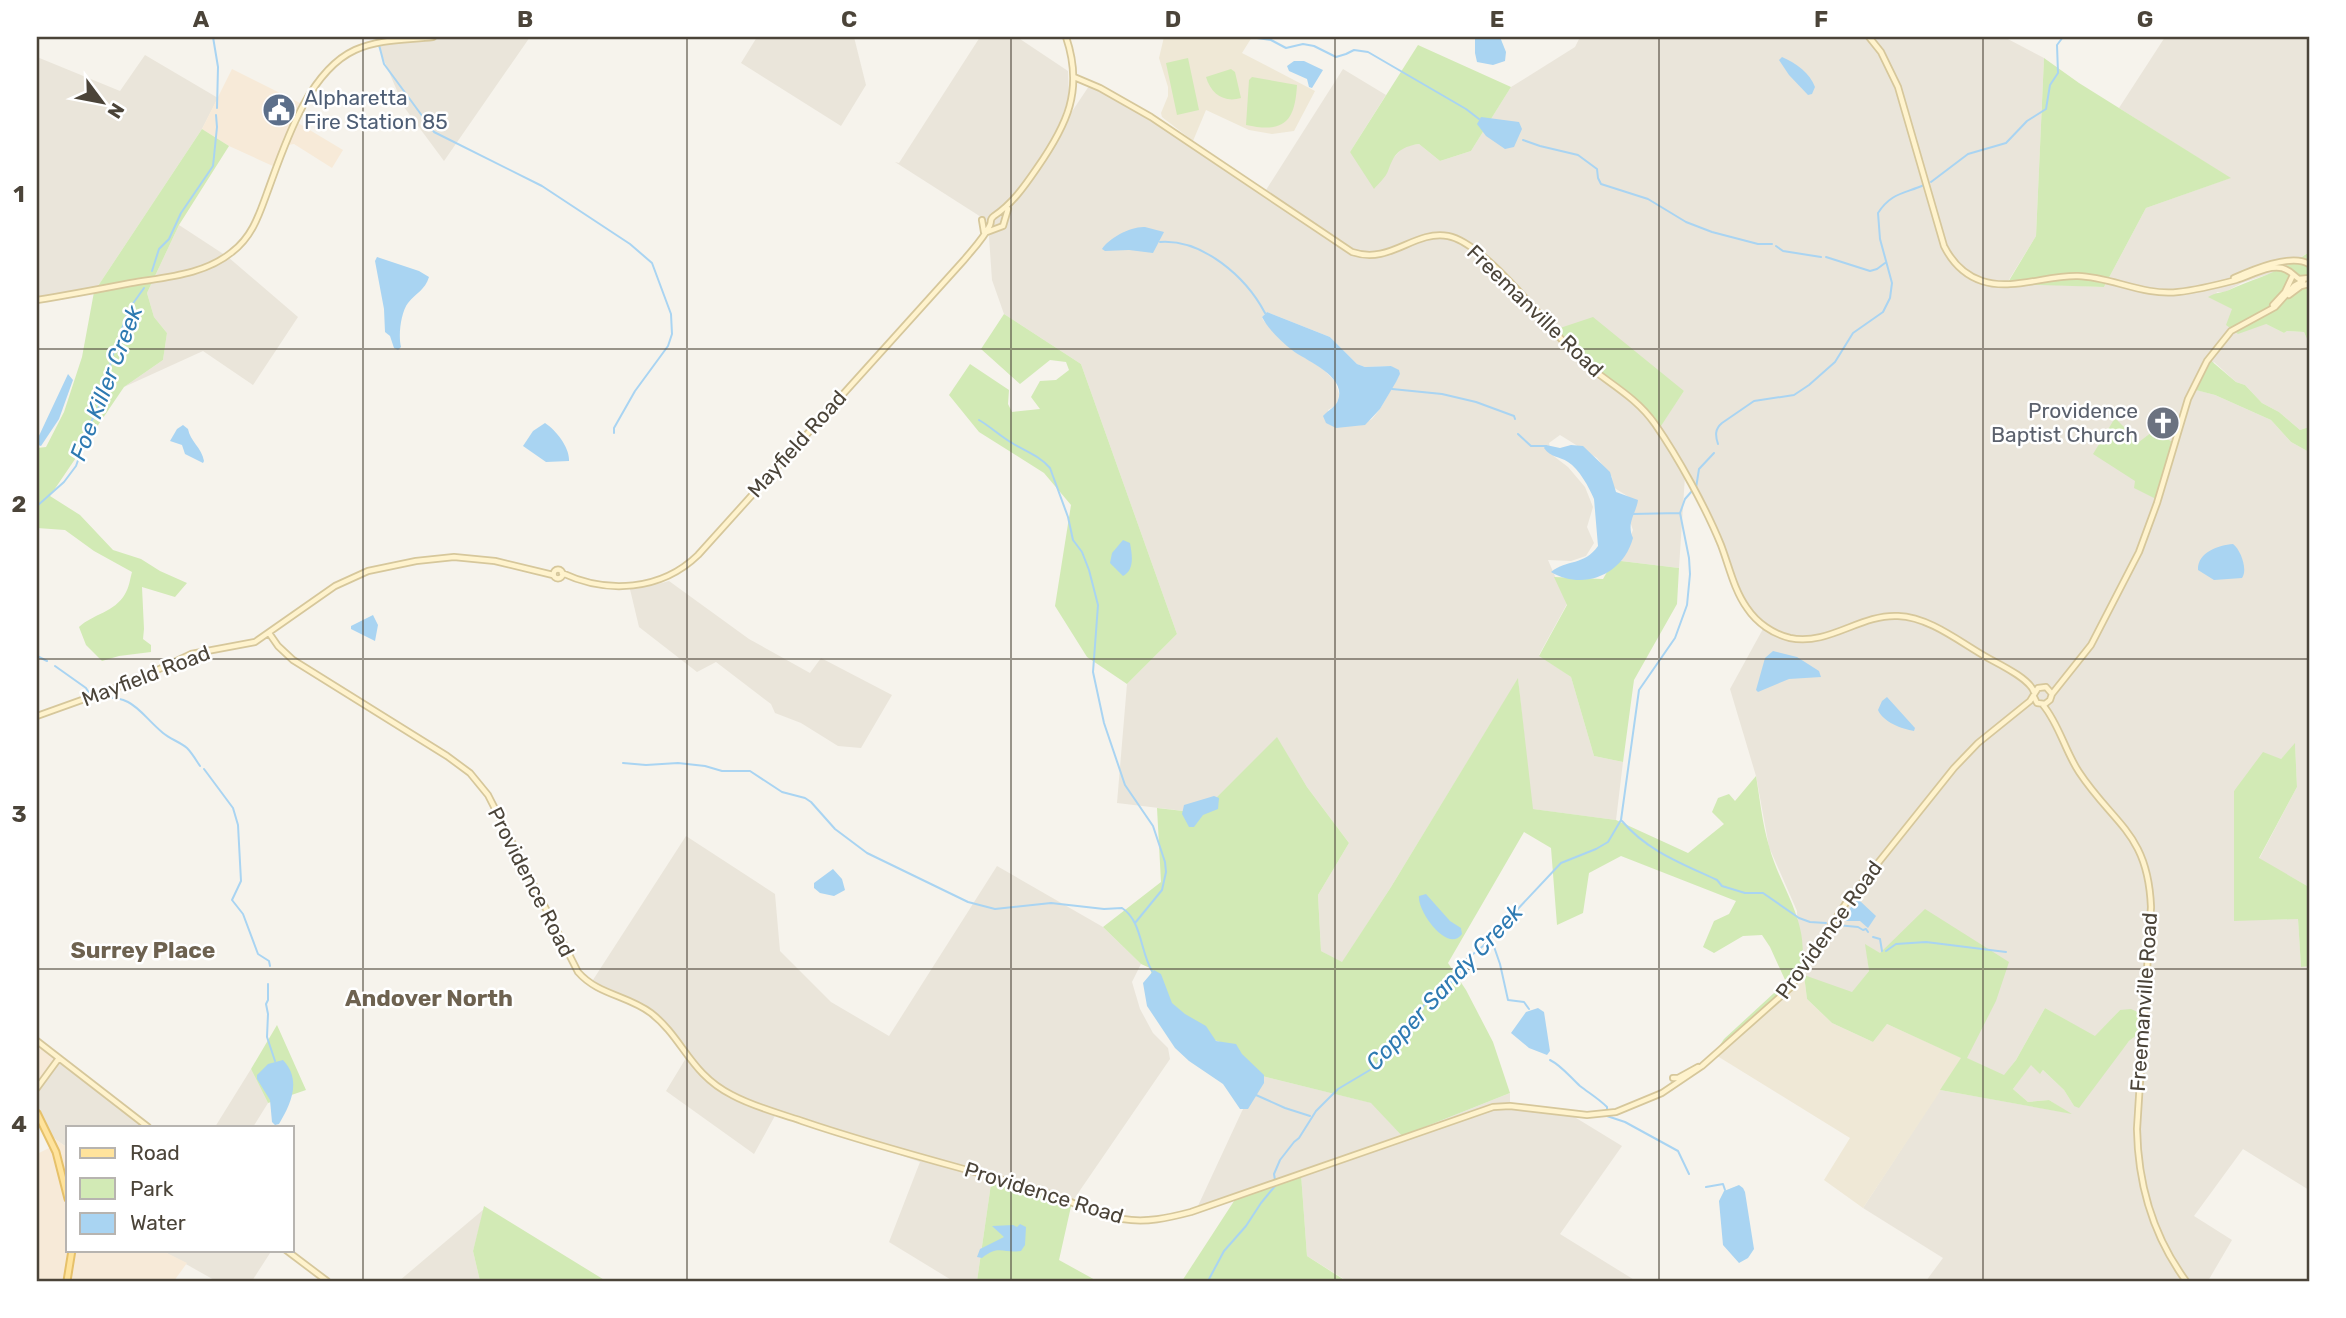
<svg xmlns="http://www.w3.org/2000/svg" width="2346" height="1318" viewBox="0 0 2346 1318" font-family="Rubik,sans-serif">
<style>
.residential{fill:#eae5da;fill-rule:evenodd}
.commercial{fill:#f7ead8}
.education{fill:#efe8d6}
.green{fill:#d2eab5}
.water{fill:#a9d4f2}
.lines{fill:none;stroke-linecap:round;stroke-linejoin:round}
.stream{stroke:#a9d4f2;stroke-width:2}
.secondary-casing{stroke:#d6c79b;stroke-width:8}
.primary-casing{stroke:#e6c16a;stroke-width:9}
.secondary{stroke:#fff3cd;stroke-width:4.5}
.primary{stroke:#ffe39c;stroke-width:5}
.grid{fill:none;stroke:#4b4439;stroke-width:2;stroke-opacity:0.55}
.labels{text-anchor:middle;stroke-width:5;stroke-linejoin:round;paint-order:stroke}
.service-label{font-size:21px;fill:#4e5e75;stroke:#fff;text-anchor:start}
.street-label{font-size:21px;fill:#4b4439;stroke:#fff}
.worship-label{font-size:21px;fill:#5b616d;stroke:#fff;text-anchor:end}
.water-label{font-size:23px;font-style:italic;fill:#2e7ab2;stroke:#fff}
.neighbourhood-label{font-size:23px;font-weight:bold;fill:#6e6250;stroke:#fff}
.neatline{fill:none;stroke:#4b4439;stroke-width:2.5}
.grid-label{font-size:23px;text-anchor:middle;font-weight:bold;fill:#4b4439}
</style>
<rect width="100%" height="100%" fill="#f6f3ec"/>
<!-- residential -->
<path class="residential" d="M374 37H530L444 161 404 107Z
M757 37H854L866 85 841 126 741 63Z
M980 37H1017L1068 71 1069 96 1061 120 1063 125 1091 83 1266 190 1343 69 1386 95 1350 152 1388 164 1404 146 1419 144 1440 161 1471 151 1511 87 1575 47 1580 37H2004L2044 58 2036 236 2007 283 2104 287 2146 208 2230 178 2119 108 2165 37H2309V252L2281 270 2242 283 2225 292H2216L2266 324 2284 333 2287 331 2304 332 2309 344V427L2300 430 2279 412 2262 403 2245 385 2236 382 2214 362 2193 389 2215 395 2271 420 2291 442 2309 452V887L2259 859 2297 787 2295 744 2281 759 2234 791V920L2298 919 2301 966H2309V1190L2243 1149 2194 1216 2232 1240 2208 1281H1926L1943 1258 1863 1208 1940 1090 2069 1113 2049 1100 2028 1102 2013 1089 2031 1064 2041 1073 2043 1070 2064 1090 2074 1106 2129 1041 2141 1032 2120 1010 2095 1037 2045 1008 2016 1060 2004 1076 1966 1058 1976 1036 1879 953 1866 945 1869 971 1852 993 1799 974 1797 911 1769 847 1756 776 1730 689 1764 627 1743 600 1723 546 1685 476 1679 568 1621 561 1633 530 1626 510 1632 499 1613 487 1612 477 1597 458 1560 435 1549 443 1551 454 1568 467 1585 487 1593 507 1587 527 1594 543 1586 556 1571 561 1548 560 1567 604 1539 655 1571 677 1594 756 1623 762 1616 820 1532 809 1518 679 1391 887 1342 963 1321 951 1318 895 1349 843 1307 787 1277 738 1201 813 1117 803 1127 684 1177 634 1081 364 1004 314 992 280 989 237 986 231 992 224 895 162 899 163ZM1267 312 1330 337 1357 364 1365 367 1391 366 1400 374 1380 409 1372 419 1361 425 1336 427 1328 410 1335 406 1338 400 1339 394 1335 381 1323 369 1297 353 1283 342 1263 320 1262 317ZM1587 367 1684 391 1659 428 1623 389Z
M145 55 218 98 202 129 94 292 37 302V57L120 91Z
M179 225 228 257 298 317 253 385 203 351 124 387 163 360 167 333 154 317 147 293Z
M669 581 749 639 810 673 821 658 892 695 861 748 838 746 801 723 775 713 771 704 716 662 697 672 639 627 629 585 658 584Z
M686 836 775 894 780 951 831 1002 889 1036 997 866 1103 927 1141 964 1132 982 1140 1009 1153 1033 1168 1048 1170 1059 1072 1202 992 1177 977 1281H953L889 1242 920 1162 777 1112 754 1154 666 1091 686 1058 665 1024 591 983Z
M58 1058 149 1127H68V1148L49 1135 37 1116V1086Z
M251 1069 268 1103 253 1127H215Z
M1262 1076 1372 1103 1402 1136 1510 1093V1104L1568 1113 1622 1146 1560 1234 1636 1281H1347L1307 1256 1301 1174 1197 1208 1242 1111Z
M484 1209 473 1251 480 1281H399Z
M161 1250H272L252 1281H216Z"/>
<!-- commercial -->
<path class="commercial" d="M232 69 306 106 298 123 343 150 332 168 294 144 288 145 275 167 229 146 202 129Z
M37 1041 58 1058 37 1086Z
M49 1135 68 1148V1250H161L187 1263 174 1281H37V1154L53 1146Z"/>
<!-- education -->
<path class="education" d="M1164 37H1252L1242 53 1315 91 1294 131 1272 134 1249 130 1206 110 1193 141 1162 117 1161 113 1168 96V87L1159 58Z
M1799 974 1804 975 1807 999 1832 1023 1873 1042 1887 1024 1962 1058 1863 1208 1824 1180 1850 1138 1714 1054Z"/>
<!-- green -->
<path class="green" d="M1418 45 1511 87 1471 151 1440 161 1419 144C1399 147 1394 154 1388 171 1386 177 1378 184 1374 189L1350 152Z
M1188 58 1199 110 1177 115 1166 63Z
M2044 58 2079 83 2231 178 2146 208 2104 287 2007 284 2036 236Z
M1231 69 1235 72 1241 98C1224 103 1211 94 1206 77Z
M1252 77 1297 85C1295 123 1283 133 1246 125L1249 80Z
M202 129 229 146 179 225 147 293 154 317 167 333 163 360 124 387 50 496 80 515 113 550 141 559 160 571 187 583 175 597 142 587 144 629 143 639 151 645V652L119 656 102 661 86 645 79 627C93 614 115 612 125 594 129 588 130 579 132 572L94 551 65 530 37 528V448L46 447 64 412 82 357 94 292Z
M2309 252V344L2304 332 2287 331 2284 333 2266 324 2238 334 2226 325 2232 309 2208 297C2216 292 2222 293 2229 290 2256 278 2285 270 2309 252Z
M1004 314 1081 364 1177 634 1127 684 1087 657 1055 606 1071 505 1044 473 979 432 949 395 970 364 1009 390 1008 404 1012 412 1040 409 1031 397 1040 381 1056 380 1069 370 1066 362 1050 360 1020 384 981 349Z
M1593 317 1684 391 1659 429 1623 389 1587 367 1554 330Z
M2209 359 2236 382 2245 385 2262 403 2279 412 2300 430 2309 427V452L2291 442 2271 420 2215 395 2192 389Z
M2115 418 2139 442 2152 432 2173 442 2156 499 2134 488 2135 481 2093 454Z
M1615 558 1621 561 1679 568 1677 604 1634 680 1623 762 1594 756 1571 677 1539 656 1567 605 1554 577 1603 579Z
M1518 678 1533 809 1616 820 1688 853 1724 824 1712 812 1718 798 1729 794 1735 801 1756 776C1760 799 1762 823 1769 846 1780 889 1814 926 1799 974L1714 1054 1724 1039 1786 982 1770 947 1762 935 1743 936 1714 953 1703 947 1714 921 1729 914 1736 901 1621 856 1589 873 1583 913 1557 925 1551 848 1524 832 1448 963 1466 990 1493 1042 1510 1093 1402 1136 1371 1103 1262 1076 1226 1044 1214 1040 1156 990 1150 968 1141 964 1103 927 1161 882 1157 808 1201 813 1277 737 1307 787 1349 843 1318 895 1321 951 1342 962 1391 887Z
M2295 743 2297 787 2259 858 2309 887V966L2301 967 2298 919 2234 921V791L2263 752 2281 759Z
M1925 909 2009 962 1996 1001 1967 1058 2004 1075 2016 1060 2045 1008 2095 1036 2120 1010 2131 1009 2142 1014 2141 1032 2129 1041 2079 1108 2074 1106 2064 1090 2043 1070 2040 1074 2031 1065 2013 1089 2028 1102 2049 1100 2072 1114 1940 1090 1961 1058 1887 1024 1873 1042 1832 1023 1807 999 1804 975 1852 992 1869 971 1865 944 1880 953Z
M277 1025 306 1090 268 1103 251 1069Z
M1301 1174 1307 1256 1346 1281H1182L1236 1198Z
M992 1177 1072 1202 1059 1260 1097 1281H977Z
M484 1206 606 1281H480L473 1251Z"/>
<!-- water -->
<path class="water" d="M1475 37H1500L1506 52 1505 61 1493 65 1477 62 1475 53Z
M1782 57C1796 63 1810 73 1815 87L1812 94 1808 95 1789 75 1779 60Z
M1294 61H1304L1323 70 1312 88 1309 87 1307 79 1289 71 1287 66Z
M1481 117 1519 122 1522 129 1514 147 1505 149 1486 136 1477 124Z
M1145 227 1164 232 1153 253 1129 250 1105 251 1102 249C1109 238 1131 226 1145 227Z
M377 257 419 271 429 277C425 290 416 293 408 303 401 312 398 335 401 347L398 350 394 348 390 336 385 332 384 309 375 261Z
M1267 312 1330 337 1357 364 1365 367 1391 366 1399 370 1400 374 1396 382 1380 409 1365 425 1336 428 1326 423 1323 416C1328 410 1336 407 1338 400 1347 376 1306 361 1292 350 1281 341 1268 329 1262 317Z
M68 374 73 380 59 419 41 446 38 445 37 440Z
M545 423C556 430 570 448 569 461L546 462 523 446 533 431Z
M183 425 188 429C190 441 202 448 204 461L203 463 185 454 182 445 170 441 177 429Z
M1546 445 1560 448 1571 445 1583 446 1610 472 1616 492 1638 500C1636 514 1626 523 1633 538 1623 575 1583 591 1551 572 1567 559 1584 566 1598 546L1594 499C1589 487 1579 469 1568 462 1559 456 1551 458 1544 448Z
M1123 540 1130 543C1132 554 1135 570 1123 576L1110 563 1112 553Z
M2233 544C2241 550 2248 570 2242 578L2214 580 2198 570C2197 553 2218 545 2233 544Z
M373 615 378 625 375 641 351 629V626Z
M1773 651 1797 657 1819 671 1821 677 1789 679 1758 692 1756 690 1765 658Z
M1887 697 1915 728 1914 731C1902 729 1883 722 1878 710L1882 701Z
M1214 796 1219 798 1218 809 1203 815 1194 827H1189L1182 814 1184 805Z
M833 869 842 879 845 890 834 896 820 893 814 888V883Z
M1426 894 1450 921 1461 928 1462 934C1448 954 1417 911 1419 896Z
M1856 901H1860L1876 916 1868 928 1860 921H1846L1842 918Z
M1154 970 1161 974 1172 1003 1185 1014 1206 1026 1216 1041 1236 1044 1242 1054 1264 1075V1083L1248 1109H1240L1223 1084 1189 1061 1175 1048 1147 1006 1143 983Z
M1538 1008 1544 1012 1550 1051 1547 1055 1529 1048 1511 1033 1526 1012Z
M283 1060C302 1080 291 1104 279 1124L275 1125 272 1122 270 1100 257 1079V1075L268 1064Z
M1739 1185 1743 1188 1745 1192 1754 1249 1748 1258 1739 1263 1723 1245 1719 1201 1724 1191Z
M1020 1224 1026 1227 1025 1245 1021 1251C1004 1254 999 1244 982 1258L977 1257 980 1249 1004 1237 992 1226 1013 1225 1017 1227Z"/>
<g class="lines">
<!-- stream -->
<path class="stream" d="M213 37 218 67 217 108
M377 37 384 64 434 132 542 186 630 244 652 263 671 314 672 334 668 346 635 391 614 428V433
M1250 37 1271 40 1286 48 1303 44 1314 46 1336 57 1346 54 1354 50 1368 52 1466 109 1479 119
M1523 140 1540 146 1578 155 1597 169 1598 178 1601 184 1648 199 1686 222 1712 232 1758 244H1772
M1931 182 1968 154 2006 143 2027 121 2046 109 2050 85 2058 73 2057 45 2063 37
M1160 242C1203 239 1246 277 1265 313
M1776 246 1783 251 1821 257
M1826 257 1870 271 1877 269 1885 263
M152 271 159 249 169 239 181 213 213 166 217 127 216 115
M1392 389 1442 394 1476 402 1514 416 1515 419
M979 420C991 427 1000 436 1012 443 1025 451 1040 456 1050 468L1068 517 1073 540 1082 552 1089 570 1098 605 1093 672 1104 723 1125 785 1153 826 1165 862 1166 872 1162 890 1135 923
M1518 434 1531 446H1546
M1718 444C1715 435 1715 429 1722 423L1754 401 1794 395 1809 385 1835 362 1853 333 1883 312 1890 298 1892 283 1880 239 1878 213C1891 193 1903 194 1924 185
M1696 488 1699 469 1714 453
M37 506 64 482 76 466 92 420 107 391 111 360 129 309 144 288
M1632 514 1680 513
M37 656 47 661
M55 666 86 688 89 693
M98 698C134 694 139 713 163 733 170 739 180 742 187 748 192 753 196 760 200 766
M623 763 646 765 678 763 705 766 722 771H750L782 792 805 798 811 802 835 829 867 853 968 902 995 909 1051 903 1104 909 1122 908C1142 921 1140 951 1152 971
M204 769 233 808 238 825 241 881 232 900 243 914 258 954 269 961 270 966
M1622 821C1647 851 1683 864 1717 880L1722 886 1745 893H1763L1799 918 1810 922 1826 923
M1837 925 1858 927 1863 930 1866 929 1868 932
M1873 937 1880 939 1882 951
M1491 938 1500 964 1508 1000 1524 1002 1529 1009
M1886 951 1896 944 1926 942 2006 952
M268 984V1000L266 1004 268 1014 267 1037 275 1061
M1550 1060C1562 1066 1570 1077 1580 1086 1589 1093 1599 1099 1607 1107V1111
M1256 1095 1285 1108 1310 1116
M1607 1116 1625 1122 1678 1151 1689 1174
M1275 1180 1274 1174 1280 1160 1294 1142 1299 1138 1316 1111 1338 1089 1375 1067 1436 990 1455 980 1459 975 1462 963 1483 946 1561 863 1596 849 1608 842 1621 820 1639 690 1675 638 1687 605 1690 574 1689 558 1680 513 1685 499 1692 491
M1706 1187 1723 1184 1725 1190
M1208 1281 1224 1251 1246 1226 1261 1203 1275 1186"/>
<defs>
<path id="secondary" d="M1869 37 1881 52 1898 87 1944 246C1952 262 1964 275 1982 281 2012 291 2047 275 2078 276 2112 277 2143 296 2178 292 2197 290 2217 285 2236 280 2250 276 2267 265 2282 268 2290 270 2293 275 2299 279L2309 278
M1074 77 1100 88 1151 117 1352 252C1391 265 1413 230 1448 236 1486 243 1549 329 1579 358 1604 381 1635 395 1655 424 1678 457 1706 508 1721 545 1729 566 1734 590 1747 608 1757 623 1773 634 1790 638 1829 646 1860 614 1898 616 1930 617 1961 643 1988 658 2001 665 2030 679 2034 692
M982 220 984 232
M987 232 1003 226 1008 209
M2234 278C2252 270 2291 253 2309 264
M2289 295 2301 286 2309 284
M37 300C68 295 100 289 131 283 166 277 204 275 232 252 252 237 259 215 267 193 284 147 307 72 355 50 379 39 407 40 433 37
M2273 305 2285 292 2293 275
M553.5 574a4.5 4.5 0 1 1 9 0a4.5 4.5 0 1 1-9 0Z
M562 573C607 594 661 591 698 555L964 260C973 249 984 238 990 225 992 220 989 220 994 216 1012 204 1024 187 1037 168 1067 125 1084 90 1066 37
M269 633 278 646 293 660 447 756 470 773 488 795 578 972C598 995 627 995 651 1013 683 1038 690 1074 732 1095 754 1107 779 1113 802 1121 878 1147 955 1166 1032 1188 1063 1197 1091 1213 1123 1219 1146 1223 1168 1218 1191 1212L1493 1107 1510 1106 1587 1115 1616 1112 1662 1093 1702 1066 1790 988 1846 903 1954 768 1978 743 2030 701 2038 688 2046 687 2052 694 2050 700 2045 704 2037 703 2034 697
M2052 694 2091 645 2139 552 2157 503 2188 399 2207 361 2231 331 2275 307 2294 286 2303 281
M2043 705C2059 724 2065 751 2079 772 2114 825 2148 833 2151 907L2137 1129C2138 1185 2153 1236 2186 1281
M37 716 132 682 191 654 255 642 335 586 368 571 416 561 454 557 495 561 553 575
M37 1041 148 1127
M1673 1078H1678L1698 1067
M37 1088 59 1058
M286 1250 327 1281"/>
<path id="primary" d="M37 1113 56 1152 68 1199
M67 1281 72 1250"/>
</defs>
<!-- secondary casing -->
<use href="#secondary" class="secondary-casing"/>
<!-- primary casing -->
<use href="#primary" class="primary-casing"/>
<!-- secondary -->
<use href="#secondary" class="secondary"/>
<!-- primary -->
<use href="#primary" class="primary"/>
</g>
<!-- grid -->
<path class="grid" d="M363 37V1281M687 37V1281M1011 37V1281M1335 37V1281M1659 37V1281M1983 37V1281M37 349H2309M37 659H2309M37 969H2309"/>
<!-- icons -->
<defs>
<symbol id="civic-disc" viewBox="-11 -11 22 22"><circle r="9.5" fill="#5c6f8a" stroke="#fff"/><path d="M-.6-6.5H3V-4.5H.6V-3L4-1V1h2V6H-6V1h2V-1L-.6-3ZM-1.2 2.5V6h2.4V2.5Z" fill="#fff"/></symbol>
<symbol id="church-disc" viewBox="-11 -11 22 22"><circle r="9.5" fill="#6b7280" stroke="#fff"/><path d="M-1.2-6h2.4v3.5h3.3v2.4h-3.3V6h-2.4V-.1h-3.3v-2.4h3.3Z" fill="#fff"/></symbol>
</defs>
<g fill-rule="evenodd">
<use href="#civic-disc" x="260" y="91" width="38" height="38"/>
<use href="#church-disc" x="2144" y="404" width="38" height="38"/>
</g>
<g class="labels">
<!-- service labels -->
<g class="service-label">
<text x="304" y="105">Alpharetta<tspan x="304" dy="24">Fire Station 85</tspan></text>
</g>
<!-- street labels -->
<g class="street-label">
<text transform="translate(1535 311) rotate(44)" y="7">Freemanville Road</text>
<text transform="translate(797 444) rotate(-48)" y="7">Mayfield Road</text>
<text transform="translate(146 676) rotate(-21)" y="7">Mayfield Road</text>
<text transform="translate(531 882) rotate(63)" y="7">Providence Road</text>
<text transform="translate(1829 930) rotate(-54)" y="7">Providence Road</text>
<text transform="translate(2144 1002) rotate(-86)" y="7">Freemanville Road</text>
<text transform="translate(1044 1193) rotate(17)" y="7">Providence Road</text>
</g>
<!-- worship labels -->
<g class="worship-label">
<text x="2138" y="418">Providence<tspan x="2138" dy="24">Baptist Church</tspan></text>
</g>
<!-- water labels -->
<g class="water-label">
<text transform="translate(106 383) rotate(-69)" y="8">Foe Killer Creek</text>
<text transform="translate(1444 987) rotate(-47)" y="8">Copper Sandy Creek</text>
</g>
<!-- neighbourhood labels -->
<g class="neighbourhood-label">
<text x="143" y="958">Surrey Place</text>
<text x="429" y="1006">Andover North</text>
</g>
</g>
<!-- border -->
<rect width="2346" height="1318" fill="none" stroke="#ffffff" stroke-width="77"/>
<!-- legend -->
<rect x="66" y="1126" width="228" height="126" fill="#ffffff" stroke="#b7b4b0" stroke-width="2"/>
<rect x="80" y="1148" width="35" height="10" fill="#ffe39c" stroke="#b7b4b0" stroke-width="2"/>
<text x="130" y="1160" font-size="21" fill="#4b4439">Road</text>
<rect x="80" y="1178" width="35" height="21" fill="#d2eab5" stroke="#b7b4b0" stroke-width="2"/>
<text x="130" y="1196" font-size="21" fill="#4b4439">Park</text>
<rect x="80" y="1213" width="35" height="21" fill="#a9d4f2" stroke="#b7b4b0" stroke-width="2"/>
<text x="130" y="1230" font-size="21" fill="#4b4439">Water</text>
<!-- north arrow -->
<g transform="translate(102 102) rotate(122)" stroke="#ffffff" stroke-width="5" paint-order="stroke">
<path d="M0-5L12 26L0 18L-12 26Z" fill="#4b4439"/>
<text y="-10" font-size="19" font-weight="bold" text-anchor="middle" fill="#4b4439">N</text>
</g>
<rect x="38" y="38" width="2270" height="1242" class="neatline"/>
<g class="grid-label">
<text x="201" y="27">A</text>
<text x="525" y="27">B</text>
<text x="849" y="27">C</text>
<text x="1173" y="27">D</text>
<text x="1497" y="27">E</text>
<text x="1821" y="27">F</text>
<text x="2145" y="27">G</text>
<text x="19" y="202">1</text>
<text x="19" y="512">2</text>
<text x="19" y="822">3</text>
<text x="19" y="1132">4</text>
</g>
</svg>
